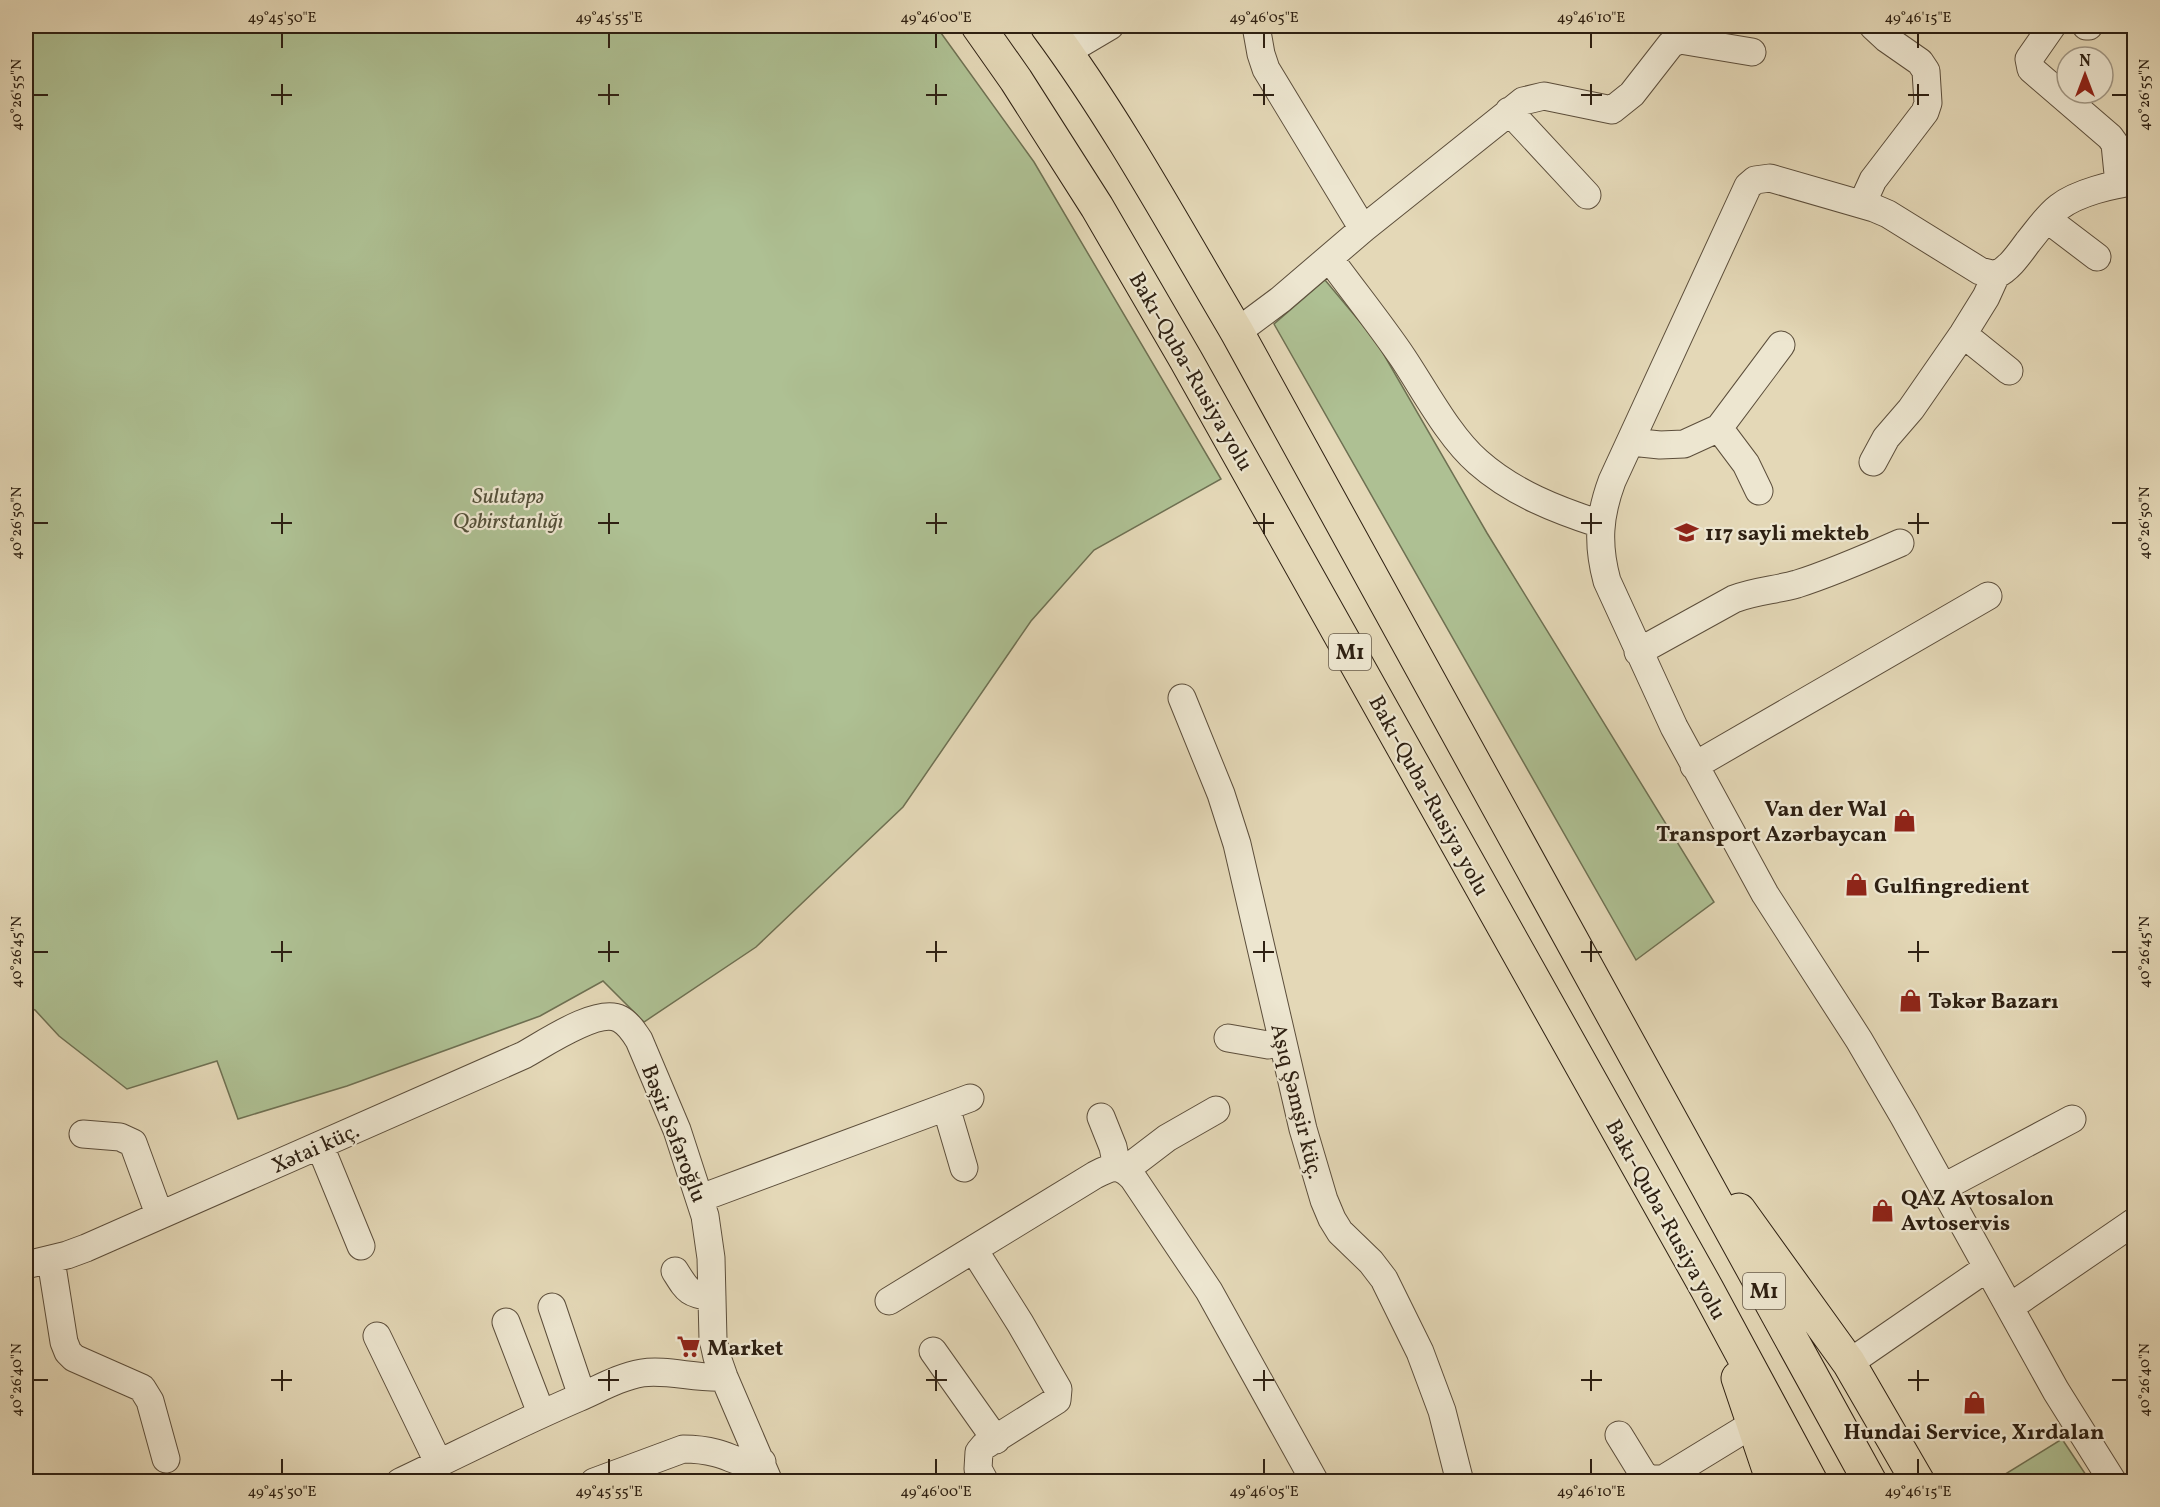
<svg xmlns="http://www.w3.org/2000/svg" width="2160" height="1507" viewBox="0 0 2160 1507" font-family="Vollkorn,serif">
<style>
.green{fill:#aec093;stroke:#6e7052;stroke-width:1.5}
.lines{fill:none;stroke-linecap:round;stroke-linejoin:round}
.minor-casing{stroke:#5c4e3b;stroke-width:29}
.highway-casing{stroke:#2e2012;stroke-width:35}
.minor{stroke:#ede6d0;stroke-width:27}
.highway{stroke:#e4d8b7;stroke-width:33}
.ticks{fill:none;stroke:#2e2012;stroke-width:2}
.labels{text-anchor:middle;stroke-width:4.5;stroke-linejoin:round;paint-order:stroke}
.shield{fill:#ede6d0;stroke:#675b4b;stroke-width:1.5}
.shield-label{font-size:21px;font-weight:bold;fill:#2e2012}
.street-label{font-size:22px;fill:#2e2012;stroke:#ede6d0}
.park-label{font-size:22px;font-style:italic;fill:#545039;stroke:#ede6d0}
.poi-label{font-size:22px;font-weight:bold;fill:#2e2012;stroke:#ede6d0;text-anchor:start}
.neatline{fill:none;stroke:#2e2012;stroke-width:2}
.ticks-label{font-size:15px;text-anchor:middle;fill:#2e2012}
</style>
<rect width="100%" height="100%" fill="#e4d8b7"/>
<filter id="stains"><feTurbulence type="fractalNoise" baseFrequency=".00333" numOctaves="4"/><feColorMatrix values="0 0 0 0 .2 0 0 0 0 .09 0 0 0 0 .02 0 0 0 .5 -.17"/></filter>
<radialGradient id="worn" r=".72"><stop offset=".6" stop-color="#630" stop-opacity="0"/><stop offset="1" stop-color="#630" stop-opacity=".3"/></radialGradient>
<!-- green -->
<path class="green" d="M26 26H936L1034 162 1221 479 1094 550 1031 621 903 807 756 947 644 1022 603 981 540 1016 347 1086 238 1119 217 1061 127 1089 59 1036 35 1010 26 1007Z
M1325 280 1376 341 1487 533 1714 902 1636 960 1274 324Z
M2062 1439 2090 1481H2041L2036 1474 2023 1481H1994Z"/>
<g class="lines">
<defs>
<path id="minor" d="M1256 26 1261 54 1266 69 1363 229
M2052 26 2029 59 2031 69 2110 137 2115 144 2119 184
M2086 26H2089
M1066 52 1110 26
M1509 111 1587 195
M1862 204 1873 180 1925 112 1928 103 1926 71 1920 62 1887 39 1873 26
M2047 219 2097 257
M1330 259C1354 292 1380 324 1403 358 1425 391 1449 437 1478 462 1513 493 1557 510 1600 524
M1237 332 1280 300 1363 229 1523 101 1544 96 1612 110 1632 94 1671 44 1680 40 1752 52
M1963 334 2009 371
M1719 428 1746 464 1759 491
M1631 442 1660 445 1684 444 1719 428 1781 345
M1873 462 1886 438 1911 409 1963 334 1986 297 1996 275
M1638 652 1734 599C1754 591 1776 590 1797 584 1832 573 1866 558 1900 543
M1182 698 1221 794 1237 844 1303 1129 1324 1200 1332 1219 1340 1232 1371 1262 1384 1279 1420 1352 1442 1411 1460 1482
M1694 766 1988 596
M1228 1038 1268 1045 1283 1043
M946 1107 964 1168
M1101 1117 1113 1147 1117 1167
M83 1134 120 1137 133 1143 159 1214
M320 1146 361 1246
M1125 1170 1167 1138 1216 1110
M1944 1187 2072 1119
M701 1198 970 1098
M974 1250 1020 1323 1058 1389 1057 1400 984 1446 979 1452 978 1469 985 1482
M51 1260 64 1342 68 1352 74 1358 142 1388 150 1401 166 1459
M26 1265 67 1255 86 1248 524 1055C544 1044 598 1007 620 1019 628 1023 634 1032 639 1040L677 1130 705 1216 711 1258 713 1339 717 1357 724 1377 769 1482
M675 1271C687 1290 688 1294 712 1297
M889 1301 1095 1175C1113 1166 1119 1164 1133 1178L1209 1291 1315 1482
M552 1307 582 1396
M2010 1307 2134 1222
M506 1322 541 1413
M377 1336 439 1464
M933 1351 996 1440
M1849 1363 1987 1268
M1619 1435 1643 1474 1650 1479H1663L1753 1424
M400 1482C459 1454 517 1424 578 1398 599 1389 619 1377 642 1373 666 1369 697 1379 724 1377
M594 1482 683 1449C694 1449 705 1450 716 1453 735 1458 741 1466 762 1462
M2113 1482 2056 1391 1904 1117 1859 1040 1765 894 1674 727 1607 581C1597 544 1599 516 1612 481L1748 186 1755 180 1770 178 1874 208 1888 214 1980 271 1996 275C2010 268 2019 254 2028 242 2038 230 2047 216 2059 207 2077 193 2113 184 2134 182"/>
<path id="highway" d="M978 26 1016 80 1097 207 1186 360 1707 1289 1811 1482
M1047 26C1118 122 1176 229 1237 332L1870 1482
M1739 1210 1849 1363 1918 1482
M1738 1378 1773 1482"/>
</defs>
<!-- minor casing -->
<use href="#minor" class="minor-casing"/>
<!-- highway casing -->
<use href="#highway" class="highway-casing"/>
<!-- minor -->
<use href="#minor" class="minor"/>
<!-- highway -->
<use href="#highway" class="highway"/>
</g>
<!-- ticks -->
<path class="ticks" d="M282 33V48M609 33V48M936 33V48M1264 33V48M1591 33V48M1918 33V48M282 84V105M609 84V105M936 84V105M1264 84V105M1591 84V105M1918 84V105M33 95H48M271 95H292M598 95H619M926 95H947M1253 95H1274M1581 95H1602M1908 95H1929M2112 95H2127M282 513V534M609 513V534M936 513V534M1264 513V534M1591 513V534M1918 513V534M33 523H48M271 523H292M598 523H619M926 523H947M1253 523H1274M1581 523H1602M1908 523H1929M2112 523H2127M282 941V962M609 941V962M936 941V962M1264 941V962M1591 941V962M1918 941V962M33 952H48M271 952H292M598 952H619M926 952H947M1253 952H1274M1581 952H1602M1908 952H1929M2112 952H2127M282 1370V1391M609 1370V1391M936 1370V1391M1264 1370V1391M1591 1370V1391M1918 1370V1391M33 1380H48M271 1380H292M598 1380H619M926 1380H947M1253 1380H1274M1581 1380H1602M1908 1380H1929M2112 1380H2127M282 1459V1474M609 1459V1474M936 1459V1474M1264 1459V1474M1591 1459V1474M1918 1459V1474"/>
<!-- icons -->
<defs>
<symbol id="school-bare" viewBox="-9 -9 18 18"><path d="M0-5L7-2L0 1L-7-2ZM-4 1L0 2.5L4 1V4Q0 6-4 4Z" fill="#8f2418" stroke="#ede6d0" stroke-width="2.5" paint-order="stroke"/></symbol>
<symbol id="shop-bare" viewBox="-9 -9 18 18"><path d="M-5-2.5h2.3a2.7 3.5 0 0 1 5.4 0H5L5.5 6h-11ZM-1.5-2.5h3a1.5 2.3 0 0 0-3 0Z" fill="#8f2418" stroke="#ede6d0" stroke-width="2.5" paint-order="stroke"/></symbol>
<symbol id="supermarket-bare" viewBox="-9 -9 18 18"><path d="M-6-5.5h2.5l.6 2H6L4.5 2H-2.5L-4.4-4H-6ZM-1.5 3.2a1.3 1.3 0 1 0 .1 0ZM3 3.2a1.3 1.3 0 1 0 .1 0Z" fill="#8f2418" stroke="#ede6d0" stroke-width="2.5" paint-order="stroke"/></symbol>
</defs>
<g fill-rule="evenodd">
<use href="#school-bare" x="1670" y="516" width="33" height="33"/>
<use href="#shop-bare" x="1888" y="804" width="33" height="33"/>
<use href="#shop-bare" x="1840" y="868" width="33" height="33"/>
<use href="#shop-bare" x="1894" y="984" width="33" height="33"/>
<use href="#shop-bare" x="1866" y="1194" width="33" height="33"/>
<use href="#supermarket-bare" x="672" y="1330" width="33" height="33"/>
<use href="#shop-bare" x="1958" y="1386" width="33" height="33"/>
</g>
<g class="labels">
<!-- shield labels -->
<g class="shield">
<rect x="1329" y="634" width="42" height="36" rx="4.5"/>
<rect x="1743" y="1273" width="42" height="36" rx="4.5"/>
</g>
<g class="shield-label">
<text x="1350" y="659">M1</text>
<text x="1764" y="1298">M1</text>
</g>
<!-- street labels -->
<g class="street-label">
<text transform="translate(1192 371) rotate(60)" y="8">Bakı-Quba-Rusiya yolu</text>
<text transform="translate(1430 795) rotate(61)" y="8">Bakı-Quba-Rusiya yolu</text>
<text transform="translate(1298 1101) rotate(76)" y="8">Aşıq Şəmşir küç.</text>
<text transform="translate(675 1133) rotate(69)" y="8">Bəşir Səfəroğlu</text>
<text transform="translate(315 1147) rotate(-24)" y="8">Xətai küç.</text>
<text transform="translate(1667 1219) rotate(61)" y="8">Bakı-Quba-Rusiya yolu</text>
</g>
<!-- park labels -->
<g class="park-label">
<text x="508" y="503">Sulutəpə<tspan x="508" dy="25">Qəbirstanlığı</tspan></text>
</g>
<!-- poi labels -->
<g class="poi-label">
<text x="1705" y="540">117 sayli mekteb</text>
<text x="1887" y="816" text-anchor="end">Van der Wal<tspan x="1887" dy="25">Transport Azərbaycan</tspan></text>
<text x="1874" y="893">Gulfingredient</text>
<text x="1928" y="1008">Təkər Bazarı</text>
<text x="1901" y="1205">QAZ Avtosalon<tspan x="1901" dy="25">Avtoservis</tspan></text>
<text x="707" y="1355">Market</text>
<text x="1974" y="1439" text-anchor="middle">Hundai Service, Xırdalan</text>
</g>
</g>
<!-- margin -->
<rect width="2160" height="1507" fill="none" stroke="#e4d8b7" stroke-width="66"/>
<!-- north arrow -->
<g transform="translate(2085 75)"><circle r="28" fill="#ede6d0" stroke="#a19784" stroke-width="1.5"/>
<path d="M0-4.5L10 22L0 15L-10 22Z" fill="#8f2418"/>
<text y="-9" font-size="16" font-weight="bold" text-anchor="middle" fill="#2e2012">N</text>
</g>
<rect x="33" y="33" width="2094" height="1441" class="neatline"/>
<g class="ticks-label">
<text x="282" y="22">49°45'50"E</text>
<text x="609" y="22">49°45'55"E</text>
<text x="936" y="22">49°46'00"E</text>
<text x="1264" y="22">49°46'05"E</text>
<text x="1591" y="22">49°46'10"E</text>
<text x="1918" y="22">49°46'15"E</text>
<text transform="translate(16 95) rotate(-90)" y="5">40°26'55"N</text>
<text transform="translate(2144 95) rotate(-90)" y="5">40°26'55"N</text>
<text transform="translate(16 523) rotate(-90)" y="5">40°26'50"N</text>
<text transform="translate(2144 523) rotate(-90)" y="5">40°26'50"N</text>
<text transform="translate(16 952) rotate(-90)" y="5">40°26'45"N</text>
<text transform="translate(2144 952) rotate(-90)" y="5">40°26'45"N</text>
<text transform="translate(16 1380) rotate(-90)" y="5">40°26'40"N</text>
<text transform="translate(2144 1380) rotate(-90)" y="5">40°26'40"N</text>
<text x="282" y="1496">49°45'50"E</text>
<text x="609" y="1496">49°45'55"E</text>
<text x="936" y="1496">49°46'00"E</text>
<text x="1264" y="1496">49°46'05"E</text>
<text x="1591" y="1496">49°46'10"E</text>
<text x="1918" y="1496">49°46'15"E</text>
</g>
<rect width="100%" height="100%" filter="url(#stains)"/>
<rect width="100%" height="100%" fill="url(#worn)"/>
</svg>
